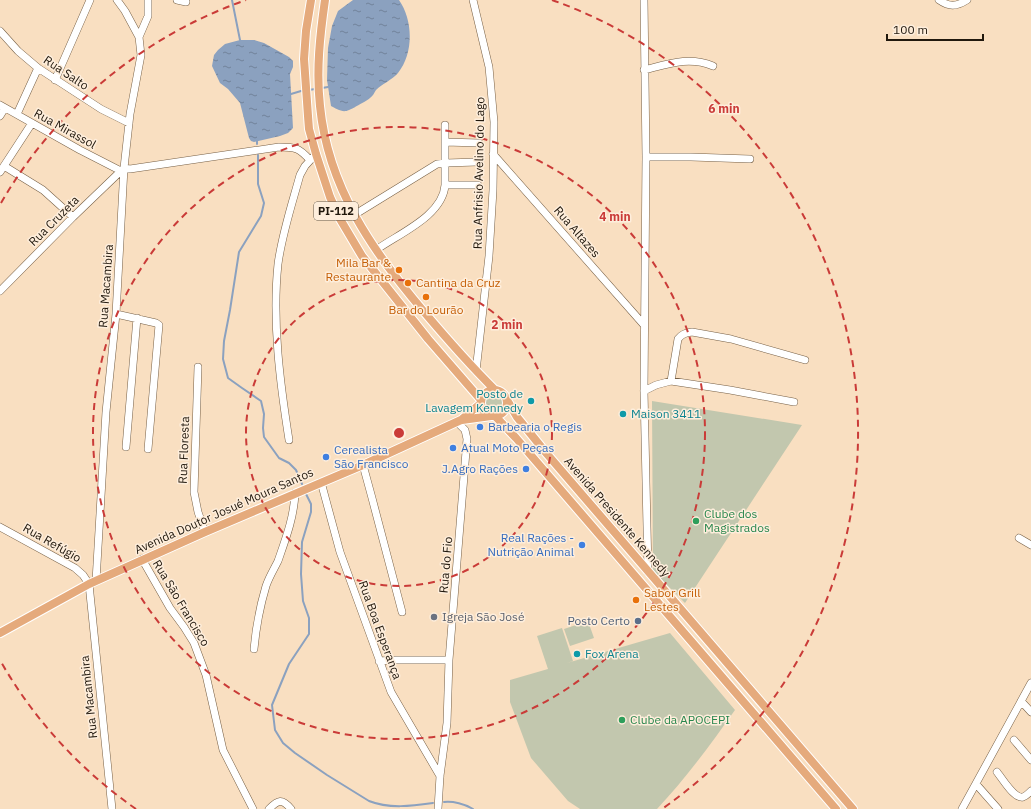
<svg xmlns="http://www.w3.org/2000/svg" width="1031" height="809" viewBox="0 0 1031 809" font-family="'IBM Plex Sans',sans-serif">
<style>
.grass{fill:url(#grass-tufts)}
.park{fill:#c2c7ae}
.water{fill:url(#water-ripples)}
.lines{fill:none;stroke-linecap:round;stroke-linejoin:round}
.stream{stroke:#8ba1bf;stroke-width:2}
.minor-casing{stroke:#776046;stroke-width:8}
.major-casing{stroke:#fff;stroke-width:10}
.minor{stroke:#fff;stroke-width:7}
.major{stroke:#e5aa7c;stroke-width:8}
.ring{fill:none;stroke:#ca3b38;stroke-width:2;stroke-dasharray:7 5}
.food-dot{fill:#e8710a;stroke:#feeedc;stroke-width:1.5}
.culture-dot{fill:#0f9aa8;stroke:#feeedc;stroke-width:1.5}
.shop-dot{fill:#3f7fe0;stroke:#feeedc;stroke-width:1.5}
.leisure-dot{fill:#2e9e5b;stroke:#feeedc;stroke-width:1.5}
.worship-dot{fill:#6b7280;stroke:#feeedc;stroke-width:1.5}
.service-dot{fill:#5c6f8a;stroke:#feeedc;stroke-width:1.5}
.labels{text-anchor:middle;stroke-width:3;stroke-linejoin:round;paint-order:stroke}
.shield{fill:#feeedc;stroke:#63584b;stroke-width:1}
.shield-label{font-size:11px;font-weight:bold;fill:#21180d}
.street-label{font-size:12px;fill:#21180d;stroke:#feeedc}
.food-label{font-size:12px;fill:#c56008;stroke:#feeedc;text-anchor:start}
.culture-label{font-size:12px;fill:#0d838f;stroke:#feeedc;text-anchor:start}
.shop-label{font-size:12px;fill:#366cbe;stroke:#feeedc;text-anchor:start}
.leisure-label{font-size:12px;fill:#27864d;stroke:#feeedc;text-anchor:start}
.worship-label{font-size:12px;fill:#5b616d;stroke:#feeedc;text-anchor:start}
.service-label{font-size:12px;fill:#4e5e75;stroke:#feeedc;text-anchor:end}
.centre{fill:#ca3b38;stroke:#feeedc;stroke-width:2}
.ring-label{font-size:12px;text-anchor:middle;font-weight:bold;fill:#ca3b38;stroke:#feeedc;stroke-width:3;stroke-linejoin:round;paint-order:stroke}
</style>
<defs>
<pattern id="grass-tufts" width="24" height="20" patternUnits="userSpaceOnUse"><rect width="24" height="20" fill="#c2c7ae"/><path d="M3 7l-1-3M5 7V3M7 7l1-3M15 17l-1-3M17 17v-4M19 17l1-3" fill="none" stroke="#a6aa94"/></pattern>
<pattern id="water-ripples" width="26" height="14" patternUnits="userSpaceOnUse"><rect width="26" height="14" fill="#8ba1bf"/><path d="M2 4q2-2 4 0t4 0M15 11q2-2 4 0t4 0" fill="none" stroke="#71829a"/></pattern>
</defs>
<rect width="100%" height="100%" fill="#f9dfc1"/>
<!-- grass -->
<path class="grass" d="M484 403a10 10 0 1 1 20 0a10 10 0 1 1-20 0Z"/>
<!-- park -->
<path class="park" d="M652 401 802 425 685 603 653 571Z
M588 621 594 638 570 646 564 629Z
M562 628 573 661 567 663 670 633 735 710C711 744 686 778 657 809H580L568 801 531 758 510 702V680L548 669 537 636Z"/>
<!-- water -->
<path class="water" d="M353 0H399C413 20 414 53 398 73 392 80 382 84 376 90 374 93 373 96 370 98 368 100 349 111 346 111 341 112 335 108 331 106L327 80 328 48 332 26 338 11Z
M240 40H254L264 43 289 57 293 61V67L290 74 293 128 288 133 280 136 254 142 251 141 249 138 240 103 228 89 220 83 212 66 214 55 218 50 225 44Z"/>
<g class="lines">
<!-- stream -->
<path class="stream" d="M232 0 240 40
M322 88 328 87
M309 90 315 89
M291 94 301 91
M257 141V144
M258 155V184L264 203 261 216 239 252 230 310 224 341 223 359 228 378 242 388 261 401 264 414 263 428 264 437 279 458 289 463 296 470 302 484
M306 494 311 504V512L302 542 301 574 303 601 309 618V634L289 664 272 705 275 730 283 743 295 753 327 775 369 801C389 809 412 806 433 803
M444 802C453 801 465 804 473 809"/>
<defs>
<path id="minor" d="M177 0 186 2
M473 0 489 67 494 122 493 190 489 256 476 371
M644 0 646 157 644 391 648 572
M939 0C949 7 956 7 967 0
M0 31 18 51 38 68 101 109 129 123
M139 37 148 16V0
M644 70C668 64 689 56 713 66
M55 80 90 0
M0 105 80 150 121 171
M17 114 38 68
M0 116 5 108
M445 142 479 143
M493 154 644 325
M646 157H691L750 159
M4 166 43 190 73 217
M124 168 130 169 279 147C296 147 299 148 310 160
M0 172 32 123
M445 185H478
M354 215 437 164 446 163 477 162
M376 250C398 234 443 216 445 185V125
M0 291 73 217 124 168
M116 314 156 323 159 325 148 449
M198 367 194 492 198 512 205 532
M671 381 678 339C682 334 685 333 692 332L731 339 805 360
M644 391 656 385 671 381 730 390 794 402
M289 440C280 383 272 321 278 264 282 234 292 204 300 175L305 166 316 154
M126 447 137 318
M363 465 372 498 402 612
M321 482 340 552 391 692 440 776
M0 527 75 568 83 575 89 584 112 809
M1019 538 1031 545
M142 559 170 608 184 627 194 643 206 675 223 750 253 809
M96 581 106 412 116 314 124 168 130 114 141 55 139 37 125 11 117 0
M254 649C256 627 260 606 266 586 269 577 274 569 278 561 286 538 294 517 295 493
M379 661 396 660H449
M1021 701 1031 712
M1014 740 1031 760
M997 772C1002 778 1014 799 1023 797 1026 796 1029 793 1031 791
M976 784 998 809
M269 809C278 800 282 798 291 809
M438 809 440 776 447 723 449 660 467 439 465 430 457 422
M962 809 1031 683"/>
<path id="major" d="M311 0 306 31 304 59 308 116 309 129 316 154 330 197 340 219 362 256 428 339 481 400
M325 0C320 35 316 70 320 106 328 188 373 252 425 313 447 339 470 365 494 389
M481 403a13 13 0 1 1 26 0a13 13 0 1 1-26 0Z
M507 400 517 417 547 454 853 809
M495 416 516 438 836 809
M462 420 491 416
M0 633 89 584 205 532 363 465 461 420 480 404"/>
</defs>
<!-- minor casing -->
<use href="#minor" class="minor-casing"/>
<!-- major casing -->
<use href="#major" class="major-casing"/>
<!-- minor -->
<use href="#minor" class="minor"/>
<!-- major -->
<use href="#major" class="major"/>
</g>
<!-- distance rings -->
<g class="ring">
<circle cx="399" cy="433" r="153"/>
<circle cx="399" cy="433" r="306"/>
<path d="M136 809A459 459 0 0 1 1 662M1 203A459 459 0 0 1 246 0M552 0A459 459 0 0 1 662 809"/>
</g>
<!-- markers -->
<g class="food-dot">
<circle cx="399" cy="270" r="4"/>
<circle cx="408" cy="283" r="4"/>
<circle cx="426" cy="297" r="4"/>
<circle cx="636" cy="600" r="4"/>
</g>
<g class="culture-dot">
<circle cx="531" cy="401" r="4"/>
<circle cx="623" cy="414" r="4"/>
<circle cx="577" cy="654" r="4"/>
</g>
<g class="shop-dot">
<circle cx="480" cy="427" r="4"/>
<circle cx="453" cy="448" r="4"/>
<circle cx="326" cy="457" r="4"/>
<circle cx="526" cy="469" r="4"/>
<circle cx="582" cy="545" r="4"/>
</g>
<g class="leisure-dot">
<circle cx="696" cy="521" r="4"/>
<circle cx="622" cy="720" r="4"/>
</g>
<circle class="worship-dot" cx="434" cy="617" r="4"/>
<circle class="service-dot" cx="638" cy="621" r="4"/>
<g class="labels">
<!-- shield labels -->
<rect class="shield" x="314" y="202" width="44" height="18" rx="3"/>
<g class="shield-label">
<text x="336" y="215">PI-112</text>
</g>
<!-- street labels -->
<g class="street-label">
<text transform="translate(66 73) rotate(34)" y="4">Rua Salto</text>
<text transform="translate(65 129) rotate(29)" y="4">Rua Mirassol</text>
<text transform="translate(479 173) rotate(-89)" y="4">Rua Anfrisio Avelino do Lago</text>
<text transform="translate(54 221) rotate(-45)" y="4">Rua Cruzeta</text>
<text transform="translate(577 232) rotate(49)" y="4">Rua Altazes</text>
<text transform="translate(106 286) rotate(-86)" y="4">Rua Macambira</text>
<text transform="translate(184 450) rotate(-88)" y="4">Rua Floresta</text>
<text transform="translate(224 511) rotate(-24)" y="4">Avenida Doutor Josué Moura Santos</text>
<text transform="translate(617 517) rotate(49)" y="4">Avenida Presidente Kennedy</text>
<text transform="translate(52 543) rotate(30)" y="4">Rua Refúgio</text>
<text transform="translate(446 565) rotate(-85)" y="4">Rua do Fio</text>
<text transform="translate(181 603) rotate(59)" y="4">Rua São Francisco</text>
<text transform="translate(380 630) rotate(70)" y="4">Rua Boa Esperança</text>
<text transform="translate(89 697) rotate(-96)" y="4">Rua Macambira</text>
</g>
<!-- food labels -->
<g class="food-label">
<text x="391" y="267" text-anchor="end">Mila Bar &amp;<tspan x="391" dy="14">Restaurante</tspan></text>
<text x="416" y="287">Cantina da Cruz</text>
<text x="426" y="314" text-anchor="middle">Bar do Lourão</text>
<text x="644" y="597">Sabor Grill<tspan x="644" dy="14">Lestes</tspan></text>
</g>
<!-- culture labels -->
<g class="culture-label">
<text x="523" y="398" text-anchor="end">Posto de<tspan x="523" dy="14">Lavagem Kennedy</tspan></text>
<text x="631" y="418">Maison 3411</text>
<text x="585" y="658">Fox Arena</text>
</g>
<!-- shop labels -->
<g class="shop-label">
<text x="488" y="431">Barbearia o Regis</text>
<text x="461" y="452">Atual Moto Peças</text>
<text x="334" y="454">Cerealista<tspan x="334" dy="14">São Francisco</tspan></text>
<text x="518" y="473" text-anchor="end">J.Agro Rações</text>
<text x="574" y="542" text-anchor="end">Real Rações -<tspan x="574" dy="14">Nutrição Animal</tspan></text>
</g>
<!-- leisure labels -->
<g class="leisure-label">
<text x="704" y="518">Clube dos<tspan x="704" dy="14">Magistrados</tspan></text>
<text x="630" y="724">Clube da APOCEPI</text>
</g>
<!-- worship labels -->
<g class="worship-label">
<text x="442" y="621">Igreja São José</text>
</g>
<!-- service labels -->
<g class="service-label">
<text x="630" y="625">Posto Certo</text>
</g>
</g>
<circle cx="399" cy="433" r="6" class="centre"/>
<g class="ring-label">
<text x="724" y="113">6 min</text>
<text x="615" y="221">4 min</text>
<text x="507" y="329">2 min</text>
</g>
<!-- scale -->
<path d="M887 34v6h96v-6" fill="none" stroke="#21180d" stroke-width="2"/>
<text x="893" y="34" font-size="12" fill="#21180d" stroke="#feeedc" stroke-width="3" paint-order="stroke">100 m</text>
</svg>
